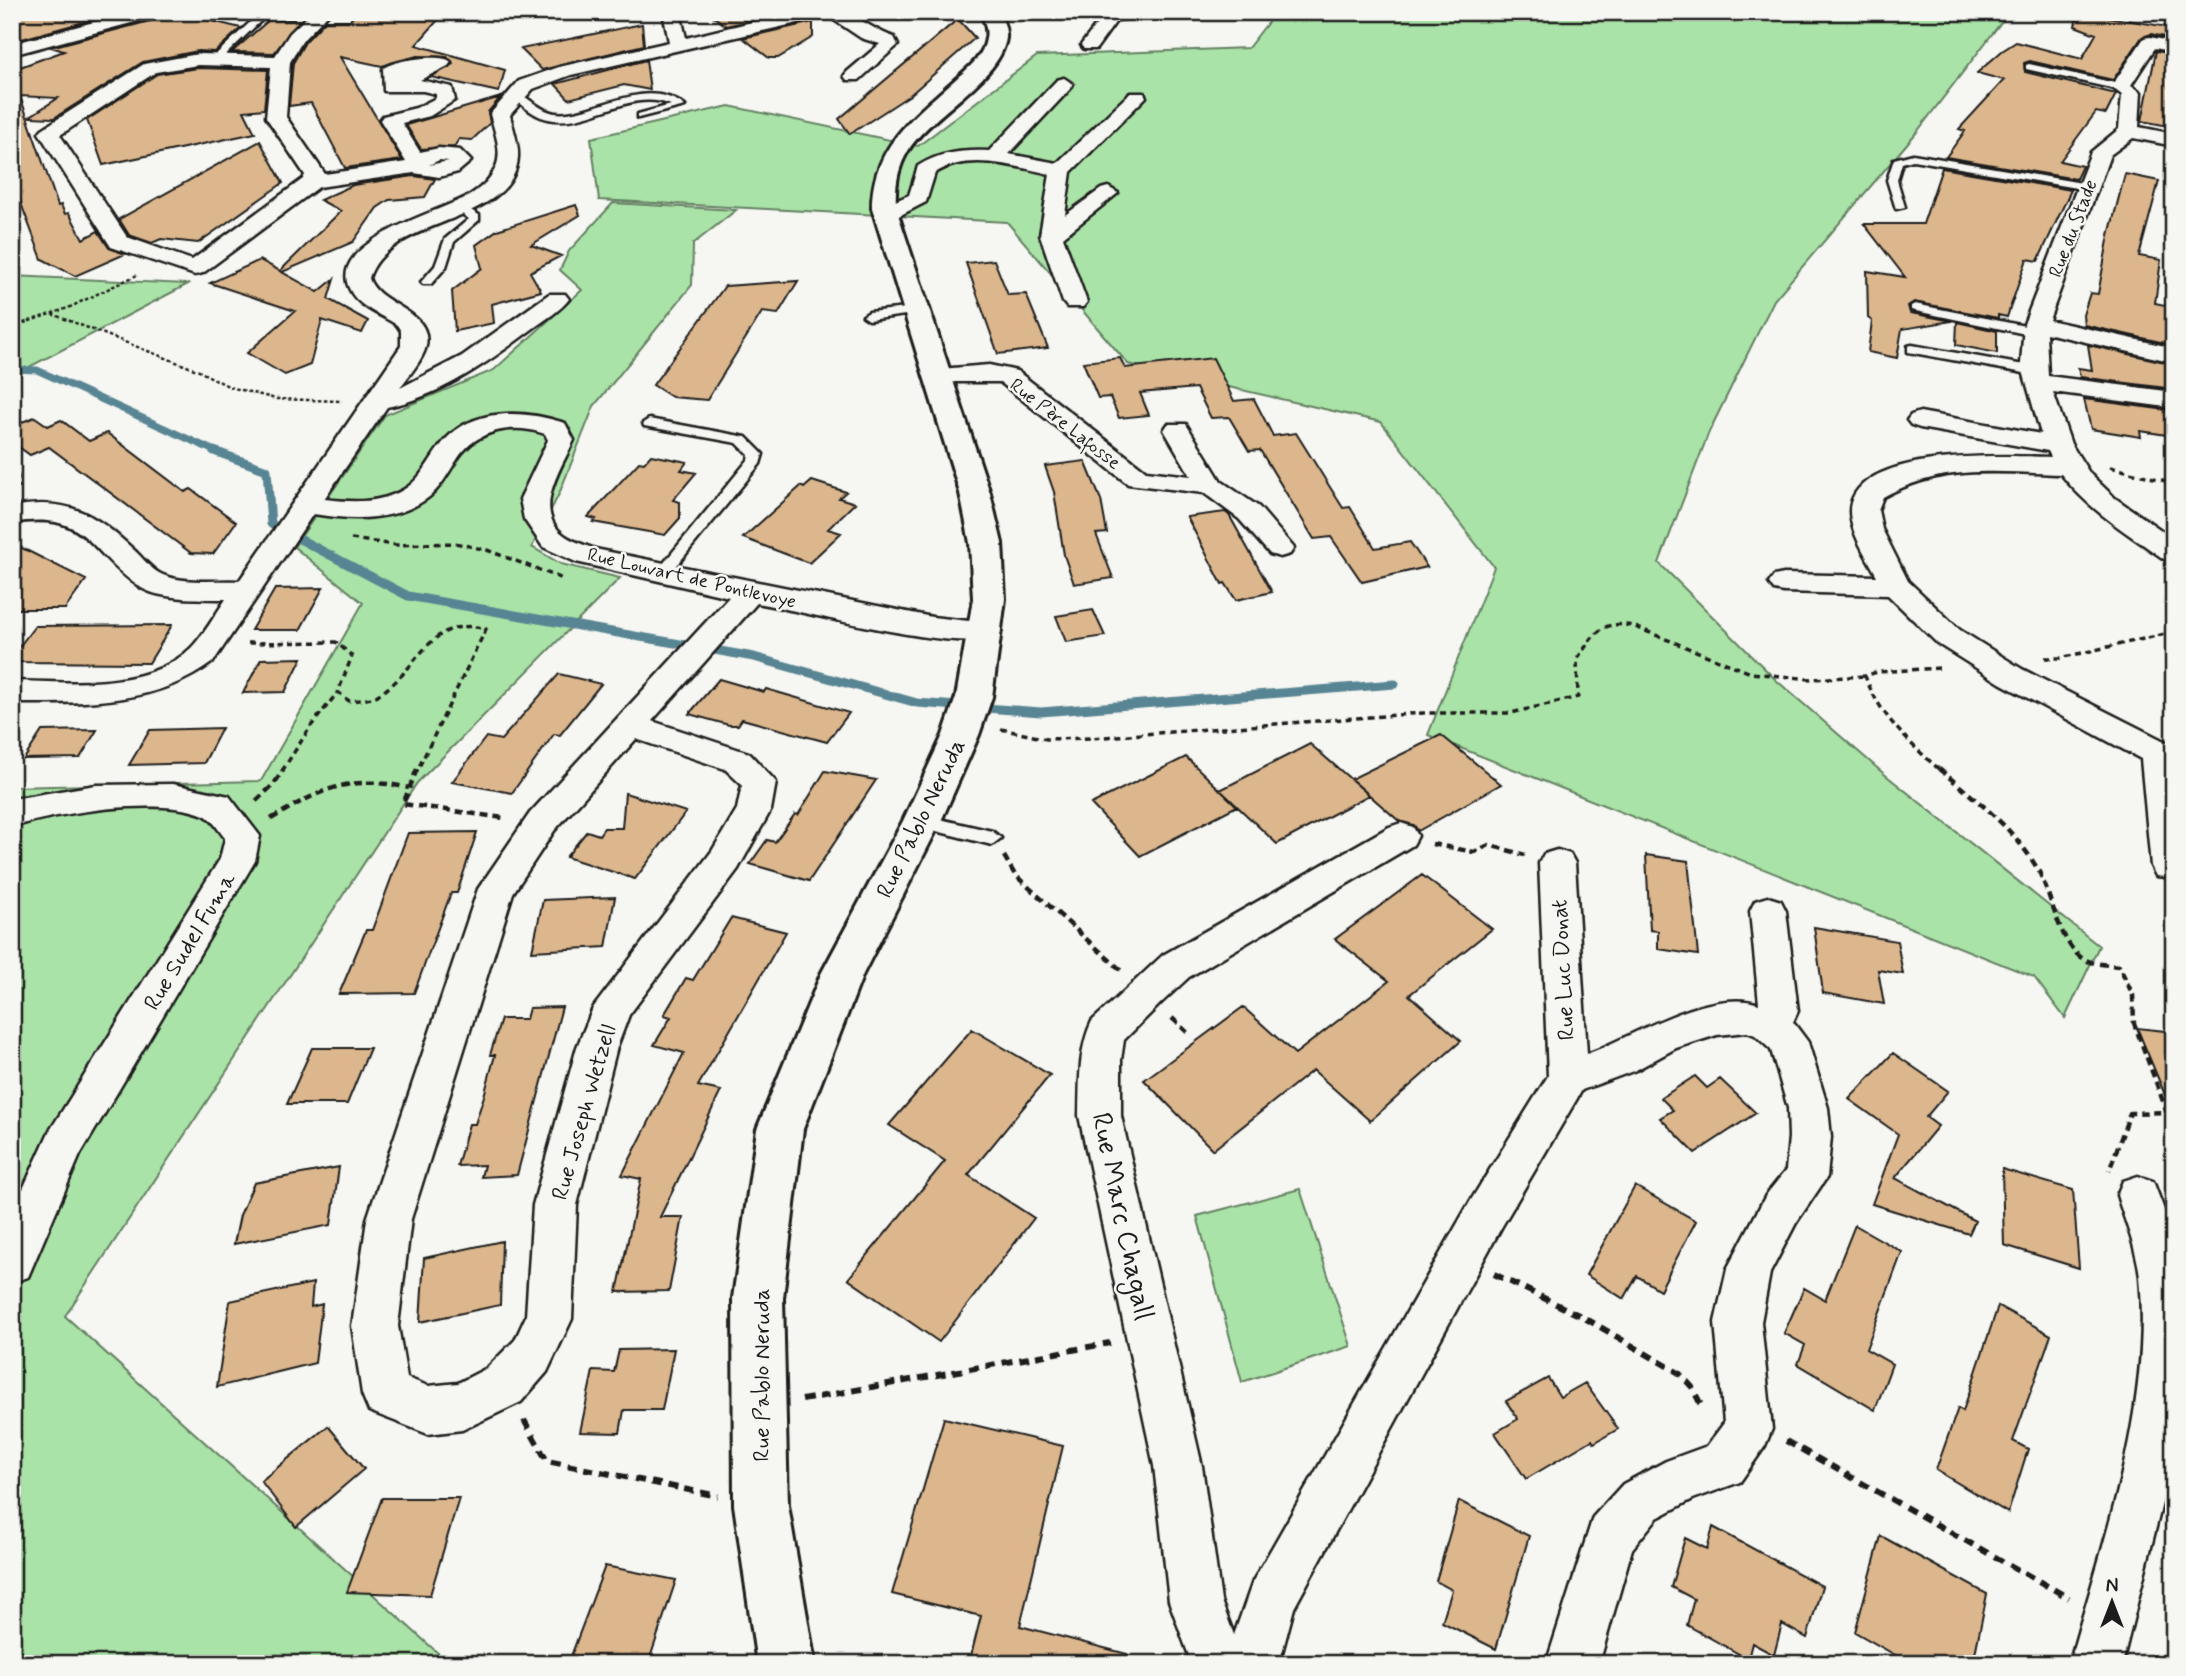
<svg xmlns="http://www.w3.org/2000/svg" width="2186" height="1676" viewBox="0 0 2186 1676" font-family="Mynerve,sans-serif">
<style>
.green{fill:#aae3a7;stroke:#638062;stroke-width:2}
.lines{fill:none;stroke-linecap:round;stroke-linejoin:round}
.stream-far1{stroke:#598593;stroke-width:7}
.stream{stroke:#598593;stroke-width:9}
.building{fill:#dcb78d;stroke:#1c1c1c;stroke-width:2}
.service-casing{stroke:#1c1c1c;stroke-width:5}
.minor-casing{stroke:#1c1c1c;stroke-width:5}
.secondary-casing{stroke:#1c1c1c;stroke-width:6}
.path-far3{stroke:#1c1c1c;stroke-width:2.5;stroke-dasharray:3.5 2.5;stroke-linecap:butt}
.path-far2{stroke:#1c1c1c;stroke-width:3.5;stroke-dasharray:6 4.5;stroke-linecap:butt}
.path-far1{stroke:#1c1c1c;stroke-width:4.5;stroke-dasharray:8 5;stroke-linecap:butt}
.path{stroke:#1c1c1c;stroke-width:6;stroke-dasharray:10 7;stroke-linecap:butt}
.service{fill:#f6f6f2;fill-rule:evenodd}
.minor{fill:#f6f6f2;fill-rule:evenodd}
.secondary{fill:#f6f6f2;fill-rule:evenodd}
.labels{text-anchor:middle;stroke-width:5;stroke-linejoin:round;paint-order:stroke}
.far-street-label{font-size:19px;fill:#1c1c1c;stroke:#f6f6f2}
.street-label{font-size:23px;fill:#1c1c1c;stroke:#f6f6f2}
.near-street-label{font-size:28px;fill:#1c1c1c;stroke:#f6f6f2}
</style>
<rect width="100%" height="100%" fill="#f6f6f2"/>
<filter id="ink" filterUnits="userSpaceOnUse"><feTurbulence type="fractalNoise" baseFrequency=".0143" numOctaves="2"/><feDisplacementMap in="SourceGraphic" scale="14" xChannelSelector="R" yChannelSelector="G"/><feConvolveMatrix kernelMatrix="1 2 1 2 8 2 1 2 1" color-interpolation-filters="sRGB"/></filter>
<g filter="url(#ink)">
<!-- green -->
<path class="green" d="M1276 12H2009L1916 133 1774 300 1709 432 1659 563 1776 680 1883 773 2099 946 2065 1018 2034 977 1428 735 1494 567 1381 422 1128 364 1007 222 599 200 591 138 729 106 918 146 1037 56 1248 48Z
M613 203 736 210 693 244 692 285 594 406 559 494 532 547 561 564 620 578 417 783 65 1316 450 1664H12V787L261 781 363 603 294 547 385 415 494 370 582 290 560 270 569 251Z
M12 276 188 284 29 367 12 381Z
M1300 1189 1351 1346 1242 1382 1197 1216Z"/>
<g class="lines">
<!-- stream-far1 -->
<path class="stream-far1" d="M12 369 37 370 219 453"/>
<!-- stream -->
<path class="stream" d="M214 451 267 470 271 524 408 596 754 657 917 703 1041 712 1395 684"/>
</g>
<!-- building -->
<path class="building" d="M26 12H120L22 39 12 35V17Z
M161 12H175L241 28 215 52 198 51 143 62 54 118 29 117 58 98 20 96 58 206 61 205 65 214 69 213 83 239 98 231 109 248 125 254 75 276 42 259 20 201 12 203V70L64 51 51 47 158 19Z
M357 12H445L416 45 505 70 499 92 431 77 453 64 447 57 417 56 382 66 340 57 402 160 345 168 311 103 289 106 293 63 305 42 326 20H350Z
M708 12H788L726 26Z
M2078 12 2174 28V39L2151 34 2142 37 2113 80 2030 61 2024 63 2025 72 2116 94 2106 114 2096 112 2060 161 2082 166 2076 179 1946 157 1965 131 1959 129 2004 80 1977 73 2002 51 2016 42 2082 59 2096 34 2075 26Z
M958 19 975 38 910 95 850 134 839 119Z
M269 20H300L274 53 232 52Z
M813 22V37L778 58H769L743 38Z
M642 24 644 45 542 70 521 49Z
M2156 51 2174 54V127L2142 121Z
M646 60 650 90 624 85 569 99 555 84Z
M198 68 268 70 264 109 244 111 255 133 103 165 87 120 157 74Z
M501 97 488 112 490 123 472 140 459 139 454 147 421 149 406 125Z
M260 141 283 183 198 243 161 239 152 243 129 235 119 219Z
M1942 168 2071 190 2038 261 2027 259 2007 317 1998 315V318L1914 302 1908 306 1910 313 1952 321 1902 329 1897 358 1868 352 1872 321 1868 318 1867 271 1905 277 1864 224H1923Z
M2125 174 2159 181 2139 256 2161 260 2155 303 2174 307V345L2084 325 2083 315 2090 293 2098 294 2109 235Z
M414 176 435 179 425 197 389 200 377 208 353 242 282 272 318 292 334 279 328 299 368 321 362 333 322 320 310 365 285 375 247 353 295 311 210 283 260 260 280 271 341 211 320 200 353 185Z
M576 205 580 215 531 245 561 256 530 272 541 291 492 304 494 323 455 331 452 291 482 268 476 245 497 230Z
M994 260 1008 295 1026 294 1048 348 998 354 966 263Z
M798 281 778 314 762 312 707 400 672 397 653 385 725 286Z
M1957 322 1997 331V353L1956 345Z
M2088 345 2174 364V389L2080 377 2078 368 2092 370Z
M1120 358 1125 368 1213 358 1234 401 1254 399 1273 436 1296 433 1343 508 1350 507 1375 548 1410 542 1427 567 1362 582 1331 537 1314 539 1260 450 1249 451 1229 417 1211 418 1196 388 1140 393 1149 415 1119 418 1110 397 1098 398 1083 362Z
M2084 399 2174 411V436L2140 431 2141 437 2091 429Z
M35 417 48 426 61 420 89 441 107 433 185 492 191 489 236 522 213 554 191 553 49 447 30 455 12 442V426Z
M651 455 687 462 681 470 696 473 673 500 680 502V518L665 535 593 522 596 519 588 517 639 462 644 463Z
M1085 461 1101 500 1107 533 1096 534 1113 578 1074 584 1064 555 1054 492 1045 466Z
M812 481 846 492 839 498 855 503 828 529 841 533 809 563 743 538 801 486 804 488Z
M1225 512 1229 515 1272 592 1236 600 1225 583 1222 584 1187 517Z
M12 543 86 580 65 609H12Z
M323 588 300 630H251L275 589Z
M1093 610 1105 636 1066 642 1056 616Z
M172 625 149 663 12 662V656L35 626Z
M302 658 285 692 243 693 261 659Z
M559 674 601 684 560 735 554 734 512 793 452 782 486 737 501 740Z
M719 679 764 692 766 689 849 713 827 742 742 719 738 725H729L689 714Z
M222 728 204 763 129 765 150 730Z
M97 730 80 758 24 759 42 731Z
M1441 735 1501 784 1418 831 1414 825 1399 821 1351 779Z
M1310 744 1369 795 1277 844 1220 790Z
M1186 757 1237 806 1140 856 1091 804Z
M825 771 876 780 809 881 750 864 767 840 775 842 795 814 798 815Z
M625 793 686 812 635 879 566 857 587 831 599 835 604 828H622Z
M477 832 457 893H451L414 993 339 994 366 930H372L408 833Z
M1646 855 1688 861 1698 955 1658 949V931L1650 930Z
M1422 875 1492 929 1409 995 1461 1041 1370 1121 1313 1070 1213 1150 1144 1080 1243 1007 1295 1054 1389 981 1335 939Z
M615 897 606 947 532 951 543 900Z
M731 918 786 932 698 1086 721 1091 660 1217H683L669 1291 617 1292 641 1179 622 1175 684 1053 654 1045 671 1017 664 1015 686 978 693 980Z
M1814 927 1897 941 1903 974 1878 970 1884 1004 1823 993Z
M562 1007 517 1175 481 1177 484 1165 457 1166 469 1124H475L484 1096 495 1055H490L501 1019H526L529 1008Z
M2137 1028 2174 1032V1114H2173Z
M972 1029 1050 1075 968 1175 1034 1218 939 1342 848 1279 945 1161 889 1125Z
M312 1048H370L347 1104H287Z
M1893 1053 1948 1091 1926 1117 1938 1126 1895 1178 1975 1221 1969 1234 1872 1204 1898 1134 1849 1099Z
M1695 1076 1707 1088 1720 1079 1756 1113 1695 1153 1660 1118 1673 1110 1661 1098Z
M339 1167 331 1225 234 1244 240 1215 254 1183Z
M2002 1169 2073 1190 2079 1268 2004 1245Z
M1635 1186 1696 1221 1660 1290 1637 1276 1624 1299 1586 1275Z
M1855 1225 1902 1252 1866 1349 1892 1364 1875 1410 1798 1364 1805 1345 1784 1333 1804 1288 1825 1300Z
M502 1241 500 1305 420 1322 424 1258Z
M313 1283 311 1307 322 1304 315 1363 217 1387 230 1301Z
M1998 1306 2051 1335 2013 1441 2028 1449 2008 1513 1936 1470 1958 1408 1963 1411Z
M674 1349 662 1410H624L620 1433 580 1432 593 1371 614 1372 619 1350Z
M1548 1378 1560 1397 1585 1383 1618 1429 1594 1443 1592 1440 1526 1479 1495 1433 1518 1419 1506 1401Z
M944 1418 1063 1446 1020 1626 1127 1654 1126 1664H969L981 1616 892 1594Z
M328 1426 364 1469 296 1527 261 1481Z
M382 1498H459L430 1595 347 1592Z
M1459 1501 1529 1536 1496 1649 1442 1622 1452 1590 1436 1581Z
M1713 1527 1822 1586 1807 1638 1782 1624 1774 1655 1752 1643 1748 1659 1687 1625 1694 1599 1671 1587 1685 1538 1707 1549Z
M1881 1536 1987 1594 1973 1664H1911L1855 1632Z
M605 1566 676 1580 648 1664H568Z"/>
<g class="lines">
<defs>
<path id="service" d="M261 12H270L217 63H211V59Z
M2029 64 2120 84 2125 87 2120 90 2026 69V65Z
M514 94C530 93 539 117 568 113 606 108 649 78 685 106L638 118V114L671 105C627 86 585 133 541 117 531 113 522 105 514 98Z
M1913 154 2088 184 2093 187 2088 190 1913 160 1902 163 1897 180 1905 207 1896 209 1887 180 1894 159Z
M456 206H464L479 215V220L454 242 446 267 431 284H423L421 282 435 266 445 239 469 219 456 210Z
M1915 304 2035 328 2041 332 2035 336 1911 310V306Z
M916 307 920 309V313L869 320 863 316 869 312Z
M1912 345 2035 367 2041 371 2035 375 1908 352V346Z
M649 419 746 437 763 454 760 464 668 576H658V570L748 460 749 455 737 443 644 426 643 423Z
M922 815 992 831 1001 838 992 845 916 826 913 821Z"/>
<path id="minor" d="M131 12H159L157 16 12 55V44Z
M312 12H330L303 40 290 62 286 117 325 174 406 162 380 120 383 116 416 108 436 98V94L423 91H384L383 69C391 60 443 53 451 62L448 66 420 80 452 87 455 100 430 116 402 123 420 152 439 148 460 150 471 161 458 172 439 177 414 173 319 187 203 273 195 275 111 247 39 133 42 129 144 64 198 54 275 56 290 33ZM198 65 271 67 266 117 305 175 303 179 192 260 127 237 60 135 156 72ZM439 160 449 161 429 165Z
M663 12H680L686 38C719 31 817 2 846 13 862 19 875 31 894 37L898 45 859 80H847L844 76 847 72 880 44 861 38 828 16 571 75 533 89 510 115C513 129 519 143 518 157 514 226 389 215 369 278 377 306 433 309 426 346 423 360 408 376 400 388L462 356 549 294H565L569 299C561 310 546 319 535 327 491 360 442 396 387 407L324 499C351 502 379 504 403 490 421 480 429 460 441 445 470 406 525 410 565 423L574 440C562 467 531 511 564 535 572 541 585 545 595 549L932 617 997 624 1001 631 997 638C950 651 811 613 757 603L652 721 749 753 776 782 771 810 738 869 629 1015 617 1047 577 1205 572 1319 547 1372 521 1402 462 1430 428 1434 369 1411 362 1394 352 1326 367 1219 478 889 530 813 729 597 576 562 543 547 524 519 520 499 548 440 545 434C513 423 478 429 458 458 448 473 440 490 425 500 393 522 350 520 313 514L213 662C154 706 83 703 12 703V681C68 682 147 691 191 648 204 635 215 615 226 599 203 599 159 600 140 587 87 552 90 510 12 523V507C68 497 94 513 134 550 142 557 152 571 163 575 185 584 215 580 239 581L401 346V331L397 325C382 315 358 307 350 290 324 241 444 211 470 195 481 188 491 179 496 167 503 151 494 130 490 114L519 81 559 67 669 42ZM636 739 725 769 742 785 737 809 712 851 593 1008 577 1047 533 1205 526 1316 515 1340 487 1368 458 1383 428 1386 407 1378 398 1326 411 1219 513 893 554 831Z
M1106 12H1151L1143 17 1117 20 1096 49H1084L1081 45Z
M2150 37 2174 42V52L2155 48 2131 85 2141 92 2139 127 2174 134V146L2133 138 2110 155 2049 320 2174 348V362L2046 333 2048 376 2174 392V408L2053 392 2071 444 2090 474 2115 498 2174 539V562L2164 559C2127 533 2089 510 2061 474 1995 472 1943 464 1883 497L1878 510 1882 529 1908 581 1960 630 2022 669 2174 746V878L2156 876 2151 866 2141 759 2000 683 1938 644 1888 595 1784 592 1774 590 1769 583 1774 576 1784 574 1877 576C1868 558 1850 533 1850 511 1852 447 2009 456 2051 457L2048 451 1920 428 1911 425 1907 420 1911 415 1920 412 2041 434 2021 364 2024 324 2091 152 2119 129 2122 95 2111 87 2144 38Z
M1064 78 1073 84 1071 88 1009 154 1057 163 1130 93H1144L1146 97 1071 172 1065 215 1101 189 1108 187 1118 193 1063 237 1087 302 1083 307H1067L1063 302 1040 235 1050 174C1014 166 968 152 935 173L926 202 893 219H877L874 214 877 209 909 195 918 166C940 152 963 150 989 151L1057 80Z
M989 365 1017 371 1146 471 1191 476 1164 430 1168 424H1186L1221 481 1259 507 1294 548 1290 554 1280 557 1270 554 1239 519 1204 493 1128 484 1000 382H937L928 380 925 375 928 370Z
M173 784 229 796 260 836 255 861 80 1155 28 1277 12 1283V1213L49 1132 220 859 225 838C219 831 212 818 204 815 158 796 58 813 12 827V799L96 785Z
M1401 823 1413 827 1418 836 1413 845 1189 977 1160 1004 1124 1040 1121 1060V1116L1202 1466 1221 1601 1234 1635 1253 1581 1471 1200 1548 1076 1539 863 1544 854 1557 850 1570 854 1575 863 1587 1054C1632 1037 1710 987 1759 1004L1750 911 1755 901 1768 897 1781 901 1786 911 1798 1011 1793 1022 1808 1042 1828 1108 1831 1137 1827 1177 1796 1223 1770 1273 1761 1322 1772 1429 1765 1446 1740 1482 1693 1499 1657 1518 1632 1549 1599 1664H1546L1593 1517 1623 1484 1666 1461 1707 1446 1724 1423 1715 1322 1727 1269 1766 1195 1786 1170 1789 1137 1788 1108 1771 1050 1755 1035 1747 1032 1717 1035 1676 1048 1636 1070 1582 1090 1501 1228 1294 1608 1279 1664H1192L1169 1601 1154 1466 1079 1116C1080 1084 1078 1050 1092 1021L1163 955 1389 827Z
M2138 1176 2153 1181 2174 1236V1455L2122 1664H2069C2104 1538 2152 1409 2140 1277 2137 1249 2125 1222 2117 1195L2123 1181Z"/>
<path id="secondary" d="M981 12H999C1003 20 1007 29 1006 38 1000 80 930 114 908 151 897 169 895 187 896 208L990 493 1002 543 1005 599 992 697 979 735 941 821 863 974 803 1129 783 1298 788 1505 815 1664H757L734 1505 733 1298 757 1129 821 974 903 821 943 735 956 697 973 599 970 543 960 493 872 208C872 145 915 116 958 77 970 67 984 55 986 38 988 29 984 21 981 12Z"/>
</defs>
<!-- service casing -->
<use href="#service" class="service-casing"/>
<!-- minor casing -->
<use href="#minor" class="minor-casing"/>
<!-- secondary casing -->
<use href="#secondary" class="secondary-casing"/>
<!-- path-far3 -->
<path class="path-far3" d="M52 314 197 370 230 387 276 399 342 401
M12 327 68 308 137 275"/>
<!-- path-far2 -->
<path class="path-far2" d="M12 467 17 470 19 488
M2110 467 2174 483
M351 539 396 545 455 543 487 550 563 579
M248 643 336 642 352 656 338 692 349 701C358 700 368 700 376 696 419 673 427 614 486 629L417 771
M2045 658H2060L2174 632
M1939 668 1877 672 1865 676C1880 716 1909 743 1941 771
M1001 729 1047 739 1090 738 1423 713H1511L1578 697 1577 659C1595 634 1600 620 1633 626L1751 673 1811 679 1865 676
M282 771 311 726 338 692"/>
<!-- path-far1 -->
<path class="path-far1" d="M417 769 403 804 504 818
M1939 769C1975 799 2013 827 2037 868 2051 893 2058 937 2078 955 2089 965 2105 964 2119 966L2133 995 2134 1023 2167 1112 2130 1113 2109 1171
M256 801 274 784 284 769
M271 819C321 789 350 774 409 788
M1432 844 1474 852 1489 845 1525 855
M1004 856 1015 875 1122 971
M1172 1018 1189 1034"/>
<!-- path -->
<path class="path" d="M1494 1274 1583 1317 1679 1373 1692 1387 1703 1409
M802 1400 1110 1343
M524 1420 547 1461 718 1496
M1786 1441 2069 1598"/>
<!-- service -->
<use href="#service" class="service"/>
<!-- minor -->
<use href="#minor" class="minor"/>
<!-- secondary -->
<use href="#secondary" class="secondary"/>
</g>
</g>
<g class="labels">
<!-- far-street labels -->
<g class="far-street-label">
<text transform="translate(2072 228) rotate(-69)" y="7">Rue du Stade</text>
<text transform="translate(1066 423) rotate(38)" y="7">Rue Père Lafosse</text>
<text transform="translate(692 577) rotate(13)" y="7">Rue Louvart de Pontlevoye</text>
</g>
<!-- street labels -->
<g class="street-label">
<text transform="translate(920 818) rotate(-64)" y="8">Rue Pablo Neruda</text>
<text transform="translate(189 941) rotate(-59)" y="8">Rue Sudel Fuma</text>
<text transform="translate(1562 970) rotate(-93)" y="8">Rue Luc Donat</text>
<text transform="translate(583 1112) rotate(-74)" y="8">Rue Joseph Wetzell</text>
<text transform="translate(761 1375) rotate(-90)" y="8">Rue Pablo Neruda</text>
</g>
<!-- near-street labels -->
<g class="near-street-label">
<text transform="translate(1124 1216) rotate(78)" y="10">Rue Marc Chagall</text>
</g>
</g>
<!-- margin -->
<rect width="2186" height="1676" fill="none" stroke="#f6f6f2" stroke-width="42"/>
<rect x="21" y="21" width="2144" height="1634" fill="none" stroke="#1c1c1c" stroke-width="2.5" filter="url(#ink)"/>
<!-- north arrow -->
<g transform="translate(2112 1602)" stroke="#f6f6f2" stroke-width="5" paint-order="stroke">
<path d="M0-5L12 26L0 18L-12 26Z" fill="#1c1c1c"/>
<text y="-10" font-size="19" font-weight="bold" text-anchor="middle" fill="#1c1c1c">N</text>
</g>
</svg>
